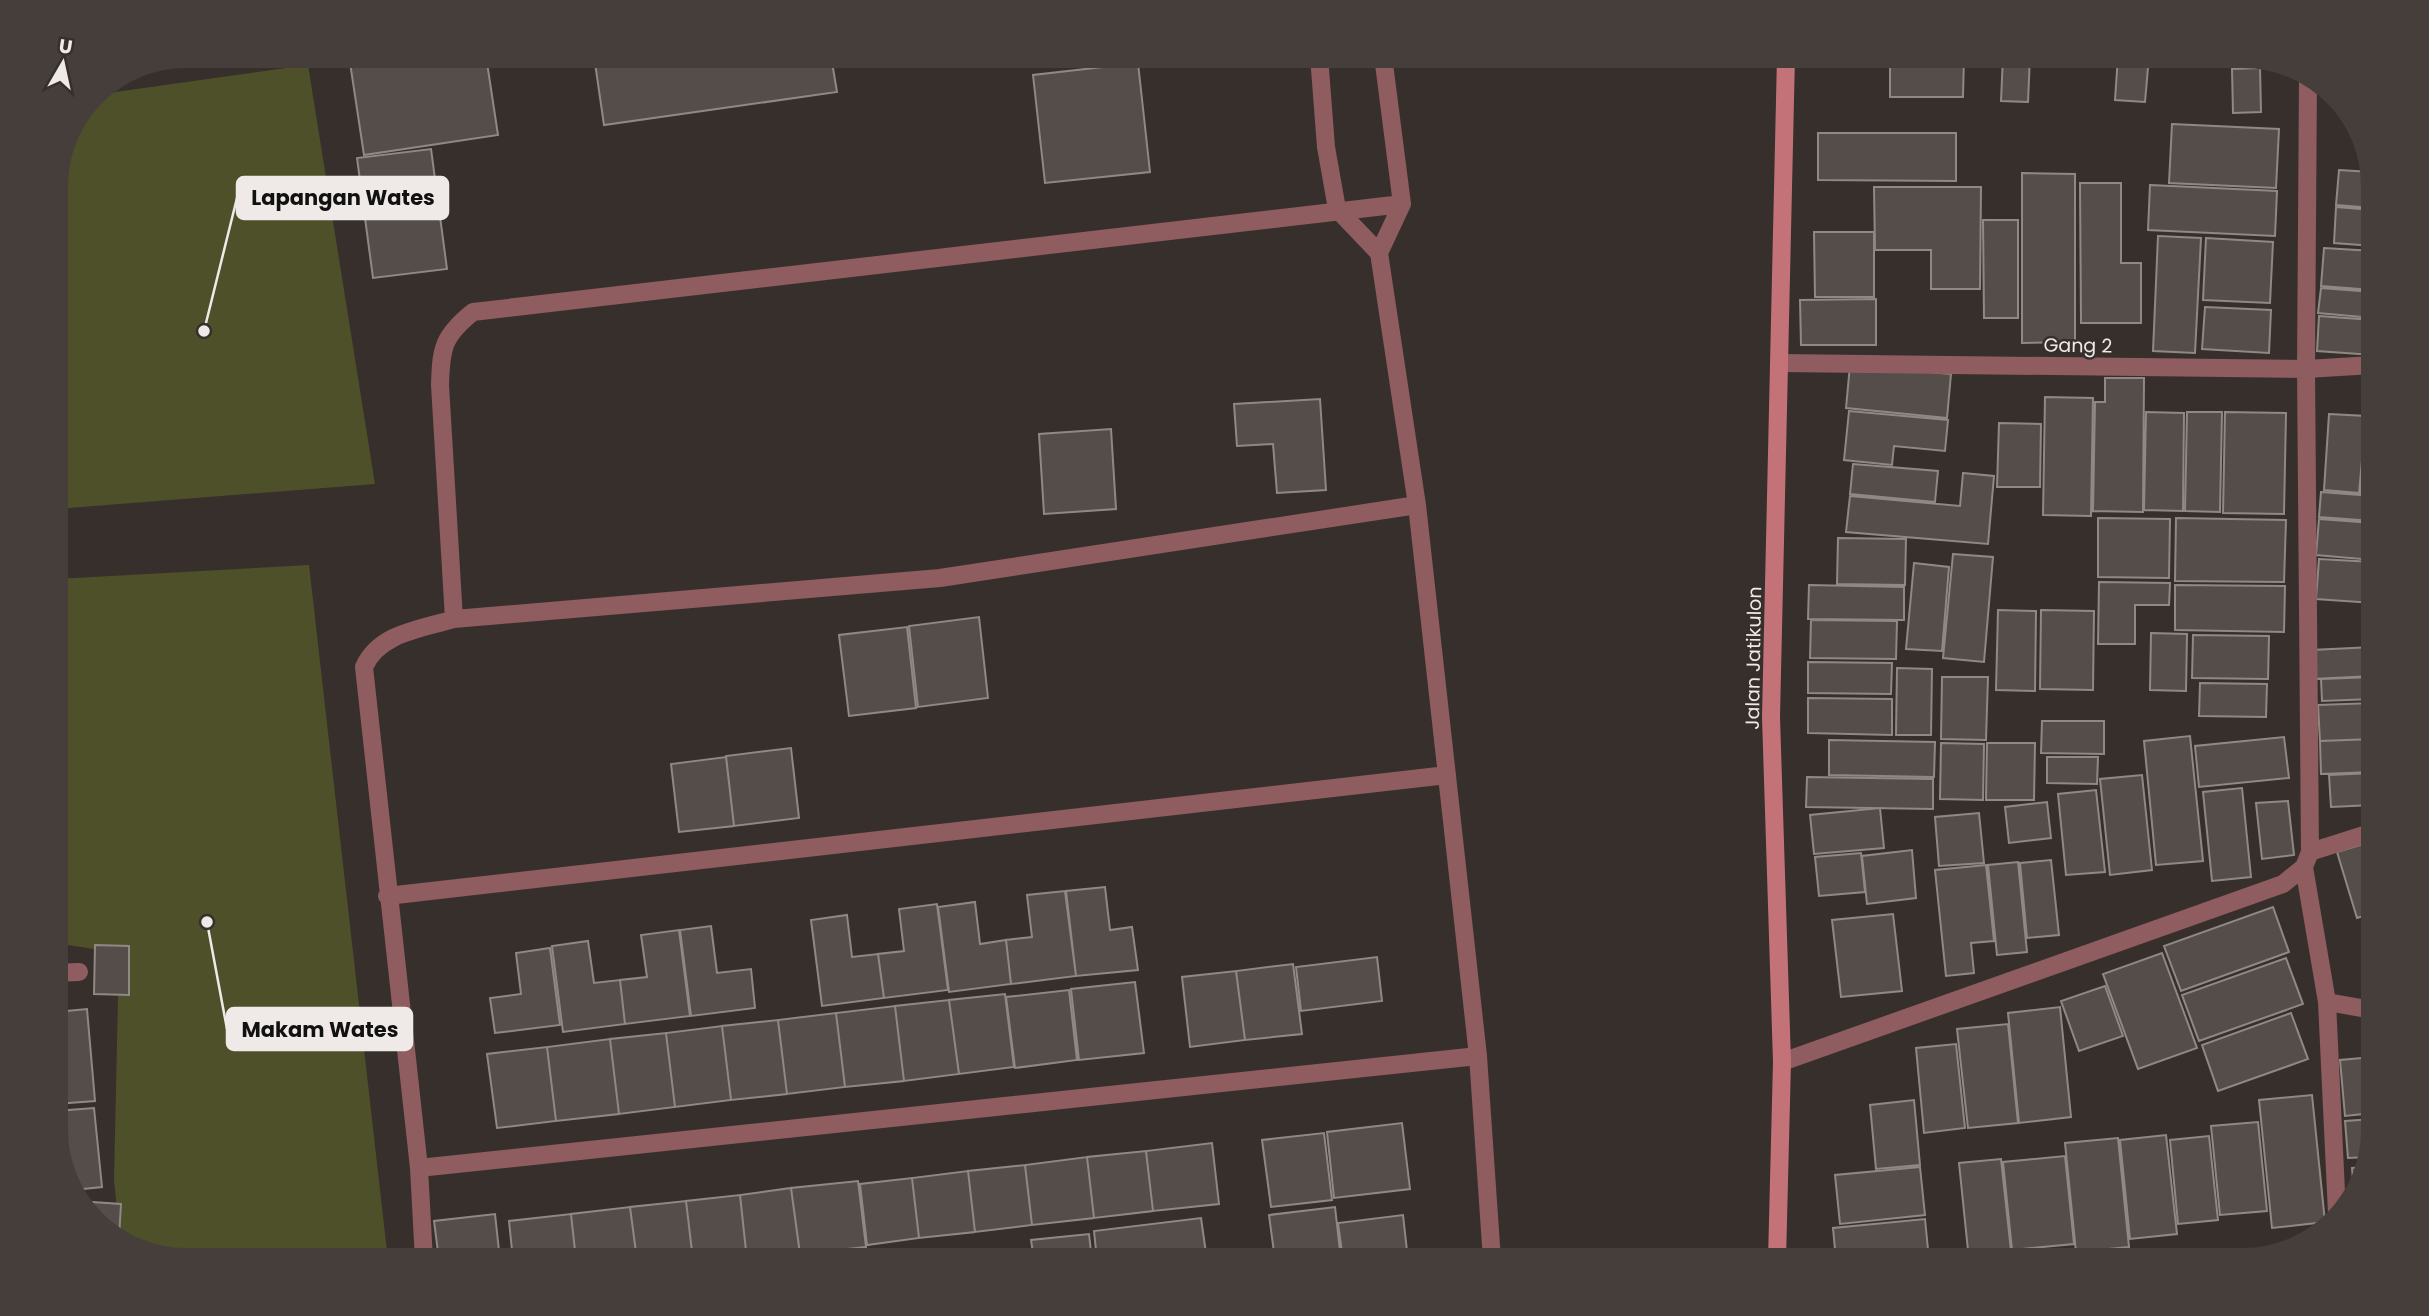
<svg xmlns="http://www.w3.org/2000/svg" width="2429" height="1316" viewBox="0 0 2429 1316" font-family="Poppins,sans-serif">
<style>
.green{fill:#4e502a}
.building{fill:#544d49;stroke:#908883;stroke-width:2}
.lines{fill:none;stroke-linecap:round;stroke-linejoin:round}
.service{stroke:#8f5c5f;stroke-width:18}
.minor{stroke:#8f5c5f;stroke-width:18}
.secondary{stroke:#c37278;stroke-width:18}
.labels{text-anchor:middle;stroke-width:5;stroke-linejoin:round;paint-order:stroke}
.street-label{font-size:19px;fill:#efeae8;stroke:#372f2c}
.leader{fill:none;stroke:#efeae8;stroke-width:2.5}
.callout-dot{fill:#efeae8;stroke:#372f2c;stroke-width:2.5}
.callout{fill:#efeae8;stroke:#efeae8;stroke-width:2.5}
.callout-label{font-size:21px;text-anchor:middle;font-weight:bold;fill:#111}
</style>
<rect width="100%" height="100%" fill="#372f2c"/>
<!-- green -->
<path class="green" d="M308 65 375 484 56 509V178L94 95Z
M309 565 388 1260C333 1260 158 1273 120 1239L114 1180 119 953 62 944 66 901H56V579Z"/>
<!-- building -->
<path class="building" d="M349 56H486L498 135 364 155Z
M594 56H831L837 92 604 125Z
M1890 56H1964L1963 97H1890Z
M2003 56H2030L2028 102 2001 101Z
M2051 56H2091V59H2051Z
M2118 56H2149L2145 102 2115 100Z
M2211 56H2243L2266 62 2211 63Z
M1138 63 1150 172 1045 183 1033 75Z
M2260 68 2261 112 2233 113 2232 69Z
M2172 124 2279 129 2276 188 2169 183Z
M1818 133H1956V181L1818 180Z
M431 149 447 269 373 278 357 158Z
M2339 170 2371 172 2373 208 2336 205Z
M2022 173 2075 174V342L2022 343Z
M2080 183H2121V263H2141V323H2081Z
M2150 185 2277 191 2275 236 2148 230Z
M1874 187H1981L1980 289H1931V250H1875Z
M2336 207 2373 210V246L2334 243Z
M1983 220H2018V318H1984Z
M1814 232H1874V297H1815Z
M2158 236 2201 238 2195 353 2153 351Z
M2206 238 2273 242 2270 303 2203 300Z
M2324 248 2373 251V290L2321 286Z
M2321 288 2373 292V318L2318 313Z
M1876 299V345H1801L1800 300Z
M2205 307 2271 310 2269 353 2202 349Z
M2319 316 2373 320V355L2317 351Z
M1850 365 1951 374 1947 418 1846 408Z
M2105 378H2144L2143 512 2093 511 2095 402H2105Z
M2368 385H2373V494L2361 493Z
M2045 397 2093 398 2091 516 2043 515Z
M1320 399 1326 490 1277 493 1273 444 1237 446 1234 404Z
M1849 411 1948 420 1945 451 1894 446 1892 465 1844 460Z
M2146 412 2184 413 2183 511 2144 510Z
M2187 412H2222L2220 512 2185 511Z
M2225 412 2286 413 2284 514 2223 513Z
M2329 414 2366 416 2359 493 2324 490Z
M1999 423 2041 424 2040 487H1997Z
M1111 429 1116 509 1044 514 1039 434Z
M1853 464 1938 471 1935 502 1850 494Z
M1963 473 1994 476 1988 544 1846 532 1850 496 1960 506Z
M2321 492 2373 496V521L2319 517Z
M2098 518 2170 519 2169 578 2098 577Z
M2176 518 2286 520 2284 582 2175 581Z
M2319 519 2373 523V560L2316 555Z
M1838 538 1906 539 1905 585 1837 584Z
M1953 554 1993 557 1984 662 1943 658Z
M2319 559 2373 562V603L2316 599Z
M1914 563 1949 567 1942 651 1906 649Z
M2099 582 2170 583 2169 605H2135V644H2098Z
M1809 585 1904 587V620L1808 619Z
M2175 585 2285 586 2284 632 2175 630Z
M1998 610 2036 611 2035 691 1996 690Z
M2041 610 2094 611 2093 690 2040 689Z
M979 617 988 698 918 707 909 626Z
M1811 620 1897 621 1896 659 1810 658Z
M907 627 916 708 849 716 839 635Z
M2151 633 2187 634 2186 691 2150 690Z
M2193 635 2269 636 2268 679 2192 678Z
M2373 647V676L2312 679 2311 650Z
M1808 662 1892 663 1891 694 1808 693Z
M1897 668 1932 669 1931 735H1896Z
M1942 677H1988L1986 740 1941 739Z
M2373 677V699L2322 701 2321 679Z
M2200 683 2267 684 2266 717 2199 716Z
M1808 698 1892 699V735L1808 733Z
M2373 703V739L2320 741 2318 705Z
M2042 721H2104V754L2041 753Z
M2190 736 2203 861 2156 865 2144 741Z
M2284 737 2289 778 2199 787 2195 746Z
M2373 739V772L2321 774 2320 741Z
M1829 740 1935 742 1934 777 1829 775Z
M1941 743 1984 744 1983 800 1940 799Z
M1987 743H2035L2034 800H1986Z
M791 748 799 818 734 826 726 756Z
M726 757 734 826 679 832 671 764Z
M2047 757H2098L2097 784 2047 783Z
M2373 773V805L2331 807 2329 775Z
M2142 775 2152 870 2110 875 2100 779Z
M1807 777 1933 779V809L1806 807Z
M2242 788 2251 877 2212 881 2203 792Z
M2096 790 2105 872 2066 875 2058 794Z
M2288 801 2294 855 2262 859 2256 803Z
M2047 802 2051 838 2009 843 2005 807Z
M1880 808 1884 848 1814 854 1810 815Z
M1979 813 1984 863 1939 866 1935 817Z
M2373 841V913L2357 918 2337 852Z
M1912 850 1916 898 1867 904 1862 856Z
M1861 853 1865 892 1819 896 1815 857Z
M2051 860 2059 935 2027 938 2020 863Z
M2018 862 2027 952 1997 955 1988 865Z
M1986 865 1994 941 1971 943 1974 973 1946 976 1935 870Z
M1105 887 1110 930 1132 927 1138 970 1076 976 1066 891Z
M1065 891 1076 976 1011 984 1006 940 1032 937 1027 895Z
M975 902 980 944 1006 940 1011 984 949 992 938 907Z
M937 904 948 990 884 998 878 954 904 951 899 909Z
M2273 907 2289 952 2181 991 2164 946Z
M1893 914 1902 991 1841 997 1832 920Z
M847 915 852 957 878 954 884 998 822 1006 811 920Z
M711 926 717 973 751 969 755 1008 691 1016 680 930Z
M679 930 690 1016 625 1024 620 980 647 977 641 935Z
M588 941 594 983 620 980 625 1024 563 1032 552 946Z
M95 945 129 946V995L94 994Z
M550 948 560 1025 495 1033 490 998 521 994 516 953Z
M2162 953 2197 1048 2138 1069 2103 974Z
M1377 957 1382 1001 1301 1011 1296 967Z
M2286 958 2303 1004 2199 1041 2182 995Z
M1293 964 1302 1034 1245 1040 1236 971Z
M1236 971 1245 1040 1190 1047 1182 977Z
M1135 982 1144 1053 1079 1060 1071 989Z
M2105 986 2123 1036 2079 1051 2061 1001Z
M1069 990 1077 1060 1015 1068 1006 997Z
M1005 994 1014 1067 959 1074 949 1000Z
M949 1000 959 1074 904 1081 895 1006Z
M895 1006 904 1081 845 1087 836 1013Z
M2060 1007 2071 1117 2019 1123 2008 1013Z
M87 1009 95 1101 56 1104V1012Z
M836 1013 845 1087 787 1094 778 1020Z
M2291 1013 2308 1059 2218 1091 2202 1045Z
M778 1020 787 1094 731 1100 722 1026Z
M2008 1024 2018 1123 1968 1128 1957 1029Z
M722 1026 731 1100 675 1107 666 1033Z
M666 1033 675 1107 619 1114 610 1039Z
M610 1039 619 1114 556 1121 547 1047Z
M1956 1044 1965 1128 1924 1133 1916 1048Z
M547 1047 556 1121 497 1128 487 1054Z
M2373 1057V1113L2345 1116 2340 1060Z
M2312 1095 2325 1222 2272 1228 2259 1100Z
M1914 1100 1920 1165 1876 1169 1870 1105Z
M94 1108 102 1187 74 1190 56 1139V1111Z
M2373 1119 2367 1157 2348 1158 2345 1121Z
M2258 1122 2267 1211 2220 1215 2211 1126Z
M1402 1123 1410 1189 1334 1198 1327 1132Z
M1324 1133 1332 1200 1271 1207 1262 1140Z
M2166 1135 2177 1234 2130 1239 2120 1140Z
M2209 1136 2218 1220 2178 1224 2170 1140Z
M2118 1138 2129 1247 2076 1252 2065 1143Z
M1212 1143 1219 1204 1153 1211 1146 1151Z
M1146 1151 1153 1211 1094 1218 1087 1157Z
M2065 1156 2074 1244 2012 1250 2003 1162Z
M1087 1157 1094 1218 1032 1225 1025 1165Z
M2001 1159 2012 1260H1969L1959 1163Z
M1025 1165 1032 1225 975 1232 968 1171Z
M1920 1167 1925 1215 1840 1224 1835 1175Z
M2364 1167 2359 1188 2354 1194 2352 1168Z
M968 1171 975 1232 919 1238 912 1178Z
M912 1178 919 1238 867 1245 860 1184Z
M858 1181 866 1247 800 1254 791 1188Z
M791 1188 800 1254 747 1260 740 1195Z
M740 1195 747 1260H693L686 1201Z
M77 1201 121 1204 119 1238 78 1202Z
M686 1201 693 1260H637L630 1207Z
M630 1207 637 1260H576L571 1214Z
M1335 1207 1341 1260H1275L1269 1215Z
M495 1214 500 1260H439L434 1221Z
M571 1214 576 1260H513L509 1221Z
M1403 1215 1408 1260H1343L1338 1223Z
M1201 1218 1207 1260H1097L1094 1231Z
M1925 1219 1929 1260H1836L1833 1228Z
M1089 1234 1092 1260H1034L1031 1240Z"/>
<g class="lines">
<!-- service -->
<path class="service" d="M1319 56 1326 147 1337 209 1379 253
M1383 56 1402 204 1379 253 1417 505 1478 1056 1492 1260
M454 619 440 385C441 348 443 336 473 312L1402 204
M387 896 1447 775
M419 1168 1478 1056
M424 1260 419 1168 364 667C379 633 421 629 454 619L940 578 1417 505"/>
<!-- minor -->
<path class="minor" d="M1782 363 2306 369 2373 365
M2310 852 2373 832
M2304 867 2327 1002 2337 1213
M56 973 79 972
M2327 1002 2373 1010
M1782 1062 2283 884 2304 867 2310 852 2306 369 2308 76"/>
<!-- secondary -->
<path class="secondary" d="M1777 1260 1782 1062 1771 717 1786 56"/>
</g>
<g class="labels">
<!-- street labels -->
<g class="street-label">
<text transform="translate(2078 345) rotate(1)" y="7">Gang 2</text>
<text transform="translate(1753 658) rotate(-89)" y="7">Jalan Jatikulon</text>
</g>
</g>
<!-- crop -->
<path d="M0 0H2429V1316H0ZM186 68H2243A118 118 0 0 1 2361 186V1130A118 118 0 0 1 2243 1248H186A118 118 0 0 1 68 1130V186A118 118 0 0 1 186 68Z" fill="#463e3b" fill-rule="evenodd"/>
<!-- callouts -->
<path class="leader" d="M204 331L237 198M207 922L227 1029"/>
<g class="callout-dot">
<circle cx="204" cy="331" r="7"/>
<circle cx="207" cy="922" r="7"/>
</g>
<g class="callout">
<rect x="237" y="177" width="211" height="42" rx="7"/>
<rect x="227" y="1008" width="185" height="42" rx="7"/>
</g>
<g class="callout-label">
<text x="343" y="205">Lapangan Wates</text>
<text x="320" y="1037">Makam Wates</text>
</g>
<!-- north arrow -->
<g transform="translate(63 63) rotate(9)" stroke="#372f2c" stroke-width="5" paint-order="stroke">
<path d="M0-5L12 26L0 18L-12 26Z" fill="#efeae8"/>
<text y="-10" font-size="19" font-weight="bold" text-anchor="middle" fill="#efeae8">U</text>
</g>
</svg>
